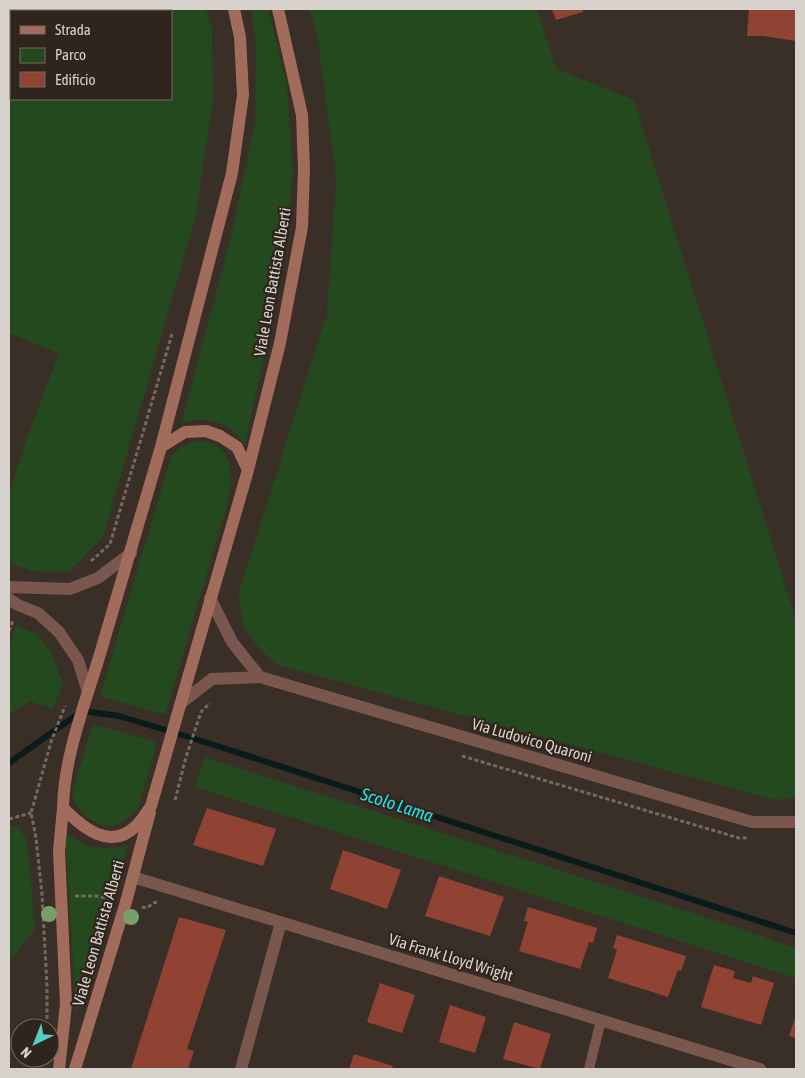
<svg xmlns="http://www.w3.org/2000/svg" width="805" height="1078" viewBox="0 0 805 1078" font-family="'Asap Condensed',sans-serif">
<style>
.green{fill:#24491f}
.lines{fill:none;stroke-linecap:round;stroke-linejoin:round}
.stream{stroke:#0b1b1b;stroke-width:6}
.building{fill:#904332}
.path{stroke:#736b63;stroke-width:3;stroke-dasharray:4 2.5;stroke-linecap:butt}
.lane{stroke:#7a574e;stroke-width:10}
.street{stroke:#7a574e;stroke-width:12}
.secondary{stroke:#a26c5d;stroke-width:12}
.tree{fill:#799e6a}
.labels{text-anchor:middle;stroke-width:4.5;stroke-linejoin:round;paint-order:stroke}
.street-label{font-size:16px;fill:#d8d2cc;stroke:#2f251c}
.water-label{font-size:18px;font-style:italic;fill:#20e3ea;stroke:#2f251c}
</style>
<rect width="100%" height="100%" fill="#392f26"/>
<!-- green -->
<path class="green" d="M40 9H206L212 28 213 98 196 216 103 537 69 572 31 571 9 563V494L26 440 59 353 9 333V83L11 77V99H171V11H39Z
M251 9H268L287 85 293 173 279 286 245 445C240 439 235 430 228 427 215 419 194 417 181 424L231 236 255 122 256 48Z
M309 9H537L557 69 634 100 796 620V797L775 800 278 665 261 651 244 628 238 595 327 313 336 178 317 34Z
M193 442C197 442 204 441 209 442 238 453 231 483 227 506L165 715 100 696 171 457 180 447Z
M16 625 38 635 51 652 63 683 53 709 29 701 9 715V649Z
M93 724 157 742 138 809 127 819 116 825 103 826 86 817 75 803 72 793Z
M204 757 730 925 796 948V978L195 787Z
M17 826 27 840 35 929 14 956 9 958V827Z
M65 832C87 849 101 851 128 845L96 946 81 1005 76 1013Z"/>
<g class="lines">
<!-- stream -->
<path class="stream" d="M9 763 82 711 119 716 208 743 796 933"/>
</g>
<!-- building -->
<path class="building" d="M9 9H31L30 11H11V23L9 22Z
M552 9H583V12L556 20Z
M749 9H796V41L763 36H747Z
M207 808 276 829 263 866 193 845Z
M343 850 401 870 387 909 330 889Z
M439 876 504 897 490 936 425 916Z
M528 907 597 928 593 943 589 942 580 969 519 951 528 922 524 921Z
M179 917 226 930 187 1049 194 1051 188 1069H131Z
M617 935 686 956 681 971 678 970 668 997 608 978 617 950 613 948Z
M714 965 735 971 733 978 751 983 753 976 774 983 761 1025 701 1007Z
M380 983 415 995 402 1033 367 1022Z
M450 1005 486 1017 475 1053 439 1042Z
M796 1016V1038L789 1036Z
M514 1022 551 1034 540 1069 503 1059Z
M354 1054 393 1066 392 1069H349Z"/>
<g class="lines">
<!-- path -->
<path class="path" d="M91 561 110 544 172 334
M9 631 13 620
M462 756 739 838H747
M175 800 186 757 201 712 210 703
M9 819 31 813
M75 896H97L110 899
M142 907 147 908 153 903 158 902
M47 1019V986L42 894 36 838 31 813 51 742 65 706"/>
<!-- lane -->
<path class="lane" d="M589 1069 601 1020"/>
<!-- street -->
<path class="street" d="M9 587 70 589 98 578 131 553
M210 598 232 642 260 677
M9 599 18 605 38 613 59 632 78 660 88 692
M181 703 212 679 260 677 752 822H796
M133 877 760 1069
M241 1069 281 922"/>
<!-- secondary -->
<path class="secondary" d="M206 431 220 436 237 447 248 470 151 806C147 812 142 820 137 825 111 852 83 828 63 808 64 756 85 704 100 654 121 585 141 516 161 447L185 432Z
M161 447 232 173 243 95 240 37 234 9
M248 470 280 343 302 227 304 169 302 115 278 9
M59 1069 66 1004 59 851 63 808
M75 1069 126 902 150 812"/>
</g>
<!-- trees -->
<g class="tree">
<circle cx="49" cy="914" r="8"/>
<circle cx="131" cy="917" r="8"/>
</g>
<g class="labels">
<!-- street labels -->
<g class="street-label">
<text transform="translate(272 282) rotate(-80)" y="6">Viale Leon Battista Alberti</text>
<text transform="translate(532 740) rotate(16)" y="6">Via Ludovico Quaroni</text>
<text transform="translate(98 933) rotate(-74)" y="6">Viale Leon Battista Alberti</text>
<text transform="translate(451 957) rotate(17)" y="6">Via Frank Lloyd Wright</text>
</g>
<!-- water labels -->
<g class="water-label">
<text transform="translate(397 805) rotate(18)" y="6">Scolo Lama</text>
</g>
</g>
<!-- border -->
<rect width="805" height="1078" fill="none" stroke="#d8d2cc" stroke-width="20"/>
<!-- legend -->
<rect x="10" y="10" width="162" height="90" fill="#2f251c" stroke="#736a62"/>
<rect x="20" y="26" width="25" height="8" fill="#a26c5d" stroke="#736a62"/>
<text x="55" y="35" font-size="15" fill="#d8d2cc">Strada</text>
<rect x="20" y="48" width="25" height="15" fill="#24491f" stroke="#736a62"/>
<text x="55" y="60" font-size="15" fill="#d8d2cc">Parco</text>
<rect x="20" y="72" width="25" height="15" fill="#904332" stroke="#736a62"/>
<text x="55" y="85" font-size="15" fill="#d8d2cc">Edificio</text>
<!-- north arrow -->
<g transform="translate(35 1043) rotate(223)"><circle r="24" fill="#2f251c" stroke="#736a62"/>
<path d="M0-4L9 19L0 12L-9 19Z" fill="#56cec4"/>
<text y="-8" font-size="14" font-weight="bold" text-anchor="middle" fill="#d8d2cc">N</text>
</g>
</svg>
